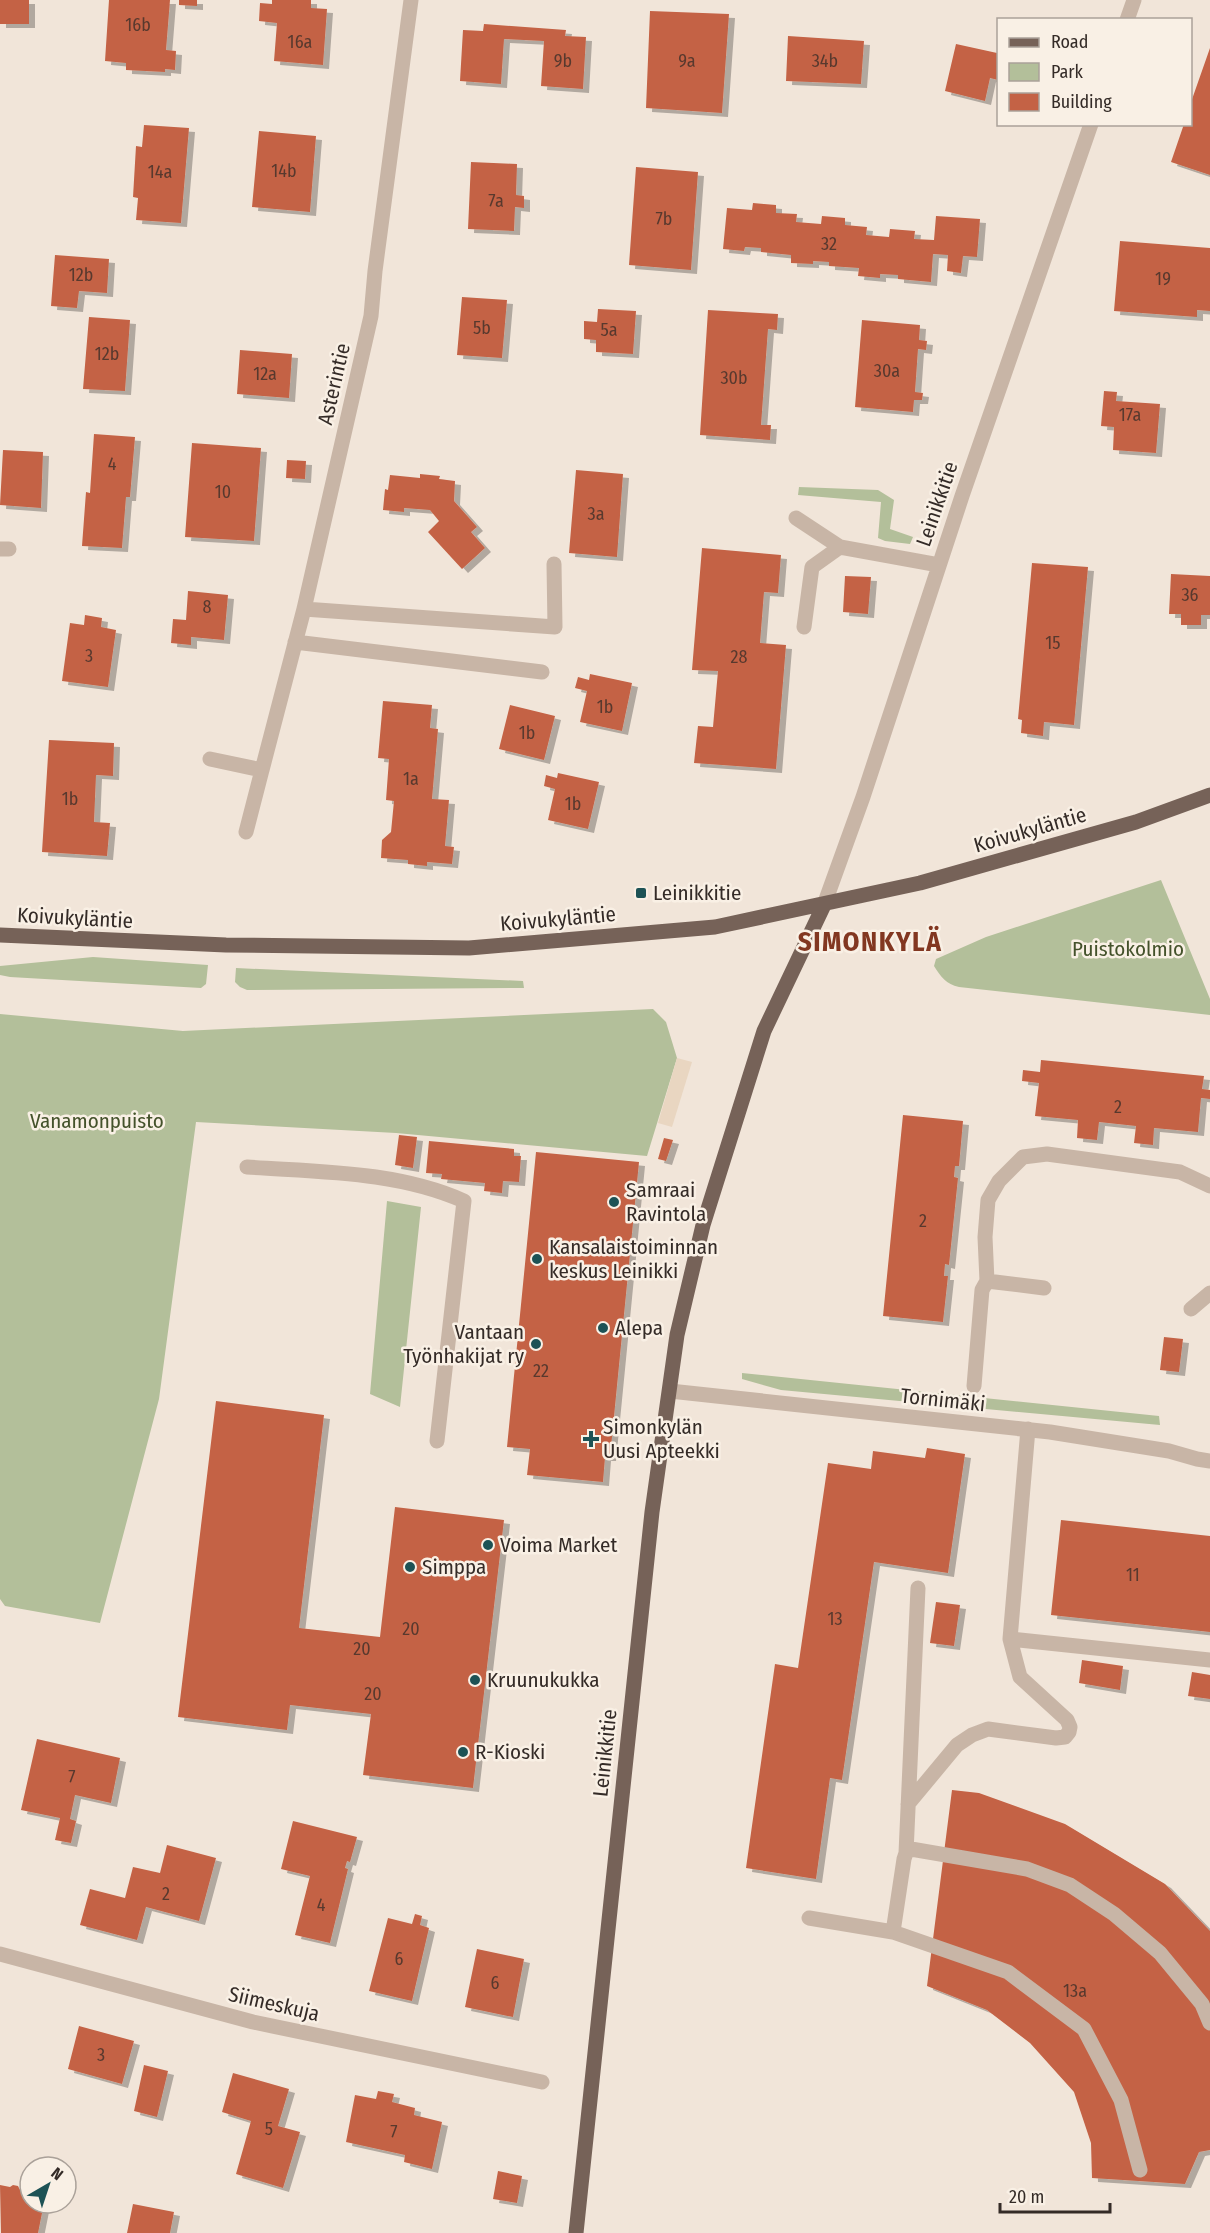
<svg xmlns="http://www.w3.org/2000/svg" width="1210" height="2233" viewBox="0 0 1210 2233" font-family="'Fira Sans Condensed',sans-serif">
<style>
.green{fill:#b3bf9a}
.plaza{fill:#e9d6c1}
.building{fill:#c46245;filter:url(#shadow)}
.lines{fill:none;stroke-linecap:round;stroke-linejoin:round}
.minor{stroke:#c8b5a6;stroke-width:15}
.major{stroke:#766258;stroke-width:15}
.poi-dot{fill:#1d5255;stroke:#f9f0e5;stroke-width:2}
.labels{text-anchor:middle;stroke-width:5;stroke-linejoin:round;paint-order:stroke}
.number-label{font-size:18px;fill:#58392e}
.street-label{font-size:21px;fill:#342b27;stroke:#f9f0e5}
.poi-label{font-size:21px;fill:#342b27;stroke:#f9f0e5;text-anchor:start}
.park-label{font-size:21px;fill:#44522b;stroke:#f9f0e5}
.district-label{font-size:27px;font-weight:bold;letter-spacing:1.5px;fill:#823721;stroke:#f9f0e5}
</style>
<defs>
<filter id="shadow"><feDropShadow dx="6" dy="4" stdDeviation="0" flood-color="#0004"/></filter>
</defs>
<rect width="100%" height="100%" fill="#f1e5d9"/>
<!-- green -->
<path class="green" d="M799 487 878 490 894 500 890 529 913 537 910 544 885 541 878 538 881 502 798 495Z
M1161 880 1210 999V1015L959 987C946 984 941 977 934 966L936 959 986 937Z
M93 957 208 965 206 984 201 988 10 977 0 975V966Z
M236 968 523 981 524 988 247 990 240 987 235 982Z
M653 1009 666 1022 677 1058 647 1156 396 1133 196 1122 159 1399 100 1623 5 1606 0 1599V1014L183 1031Z
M387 1201 421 1207 400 1407 370 1394Z
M742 1373 1159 1416 1160 1425 781 1390 742 1379Z"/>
<!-- plaza -->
<path class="plaza" d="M677 1058 692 1062 672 1127 658 1123Z"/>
<!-- building -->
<path class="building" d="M0 0H29V24H0Z
M109 0H170L166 50 176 51 175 70 165 69V72L126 70V63L105 61Z
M179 0H197V6L179 5Z
M272 0H311V8L327 9 323 65 274 61 277 23 259 21 260 3 272 4Z
M650 11 729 14 722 113 646 108Z
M484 24 566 30 565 36 586 37 583 89 541 86 544 41 504 39 501 84 460 81 463 30 483 31Z
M788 36 864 41 861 84 786 81Z
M956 44 997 53 998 80 990 78 985 101 945 91Z
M1210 48V175L1171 162 1184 124H1190V105Z
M144 125 189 128 181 223 136 220 138 198 133 197 136 146 142 147Z
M259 131 316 136 310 212 252 207Z
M471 162 517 164 516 195 524 196V208L515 207 514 231 468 229Z
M636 167 698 172 691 270 629 265Z
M753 203 776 205V213L797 214 796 222 821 224 822 216 845 218V225L867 227 866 235 889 237 890 229 915 231 914 239 934 240 936 216 980 219 977 257 963 256 961 273 947 271 948 255 933 254 931 282 898 279V275L880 274V278L858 276 859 268 829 266V262L813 261V264L791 263V255L761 252V248L745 247 744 251 723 249 727 208 752 210Z
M1120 241 1210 248V311L1197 310V317L1114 311Z
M55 255 109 259 107 293 79 291 77 308 51 306Z
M462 297 507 300 502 358 457 355Z
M598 309 636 311 633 354 596 352V340L584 339V321L597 322Z
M708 310 778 314 777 330 768 329 761 425H771L770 440 700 435Z
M89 317 130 320 125 391 83 389Z
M862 320 920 325 919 340 927 341 926 350 918 349 915 392 923 393 922 400H914L913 412 855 407Z
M240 350 292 354 289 398 237 394Z
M1104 391 1117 392 1116 401 1160 404 1156 453 1113 450 1114 427 1101 426Z
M94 434 135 437 130 497H126L122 548 82 546 86 492 90 493Z
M192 443 261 448 254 541 185 537Z
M3 450 43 452 41 508 0 505Z
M287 460 306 461 305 479 286 478Z
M576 470 623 474 617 557 569 553Z
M420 474 440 476 439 479 455 481 454 501 477 527 471 532 485 548 462 569 428 532 439 521 430 510 404 508V512L383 510 385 489 388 490 390 475 420 478Z
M702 548 781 555 778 593 764 592 760 643 786 645 776 769 694 763 698 726 713 727 718 671 692 670Z
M1032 563 1088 567 1074 725 1044 722 1043 736 1021 733 1022 720 1018 719Z
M1171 574 1210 576V615H1201V625H1181V614H1169Z
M845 576 871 577 868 614 843 612Z
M188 591 228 595 224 640 191 637V645L171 643 173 619 186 620Z
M85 615 102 618 101 627 116 630 108 687 62 681 70 623 84 625Z
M590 674 632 683 622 731 580 722 587 691 575 688 578 677 589 680Z
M383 701 432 705 430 728 438 729 432 799 449 800 445 846 454 847 452 864 427 862V866L408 864V860L381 858 382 840 391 832 394 801 386 800 389 759 378 758Z
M510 705 555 716 544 760 499 749Z
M49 740 114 743 113 776 96 775 94 822 110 823 107 856 42 852Z
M558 773 599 782 588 829 548 820 555 789 544 786 546 775 557 778Z
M1041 1060 1204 1076 1202 1089 1210 1090V1099L1201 1098 1198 1132 1154 1128 1153 1145 1134 1143 1136 1126 1099 1122 1097 1140 1077 1138 1078 1120 1035 1116 1039 1083 1022 1081 1023 1070 1040 1072Z
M903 1115 963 1121 959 1166H955L954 1177 958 1178 949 1265 945 1264 944 1276H948L943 1322 883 1316Z
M399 1135 417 1137 413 1168 395 1165Z
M664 1138 673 1140 666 1161 658 1159Z
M429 1141 514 1149V1156H521L519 1182 503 1181 502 1193 484 1191 485 1183 441 1179 442 1174 426 1173Z
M536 1152 639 1162 610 1457H605L603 1482 527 1475 530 1449 507 1447Z
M1164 1337 1183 1339 1179 1372 1160 1370Z
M216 1401 324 1415 299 1628 380 1637 395 1507 504 1520 473 1788 363 1775 371 1714 290 1705 287 1730 178 1717Z
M927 1448 965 1454 948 1573 874 1562 842 1780 830 1778 816 1879 746 1868 775 1664 798 1668 828 1463 871 1469 873 1451 925 1458Z
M1061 1520 1210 1536V1632L1051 1615Z
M936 1602 960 1605 954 1646 930 1643Z
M1082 1660 1123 1666 1120 1690 1079 1683Z
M1192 1672 1210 1675V1699L1188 1696Z
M37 1739 120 1758 111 1803 75 1795 70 1819 76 1821 71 1843 55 1840 60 1818 21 1810Z
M952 1790 979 1793 1065 1824 1165 1884 1210 1931V2150L1199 2152 1185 2184 1092 2178 1091 2143 1074 2092 1030 2043 987 2010 927 1986Z
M293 1821 357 1837 350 1862 347 1861 345 1868 348 1869 330 1943 295 1935 310 1876 281 1869Z
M167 1845 216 1858 199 1921 146 1907 137 1940 80 1925 90 1889 125 1898 133 1867 160 1873Z
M415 1914 422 1916 420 1925 429 1928 412 2001 369 1991 388 1918 412 1924Z
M477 1949 524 1959 513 2017 465 2007Z
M79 2026 134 2041 122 2084 68 2069Z
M144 2065 168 2071 157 2117 134 2111Z
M233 2073 289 2089 278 2126 300 2132 283 2188 236 2174 251 2121 222 2112Z
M378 2091 394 2094 392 2102 415 2108 414 2115 442 2122 432 2169 404 2162 405 2155 346 2142 355 2095 376 2099Z
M498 2171 522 2176 517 2203 493 2199Z
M0 2185 10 2187 13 2185 18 2186 20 2190 30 2192V2203H44L38 2233H1Z
M133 2204 174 2212 170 2233H127Z"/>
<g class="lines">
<!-- minor -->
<path class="minor" d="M1127 20 1134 0
M796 518 840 547
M0 549H9
M304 609 555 627 554 564
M804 627 812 567 840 547 939 565
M295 642 542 672
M210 759 262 770 304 609 371 316 375 271 411 0
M246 832 262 770
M824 905 863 797 962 496 1091 124
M247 1167C319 1172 397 1171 464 1201L437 1441
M1044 1288 987 1281 985 1237 988 1200 999 1181 1023 1157 1047 1154 1180 1172 1210 1186
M1191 1309 1210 1293
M974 1386 982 1290 987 1281
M670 1391 1050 1432 1169 1451 1197 1459 1210 1461
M1010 1639 1210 1660
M908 1804 957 1745 972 1735 988 1729 1056 1738 1065 1737 1069 1732 1070 1727 1067 1720 1020 1677 1010 1639 1028 1429
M906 1853 918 1588
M809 1918 893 1932 1008 1972 1084 2029 1121 2100 1140 2170
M893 1932 904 1859 906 1853 911 1849 1027 1869 1070 1885 1114 1914 1160 1953 1202 2004 1210 2023
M0 1954 253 2022 542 2082"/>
<!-- major -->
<path class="major" d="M0 935 226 945 469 948 715 927 920 883 1136 822 1210 795
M576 2233 652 1512 677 1335 703 1225 764 1031 824 905"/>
</g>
<!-- markers -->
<g class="poi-dot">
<rect x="635" y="887" width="12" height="12" rx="3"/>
<circle cx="614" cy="1202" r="6"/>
<circle cx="537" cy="1259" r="6"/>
<circle cx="603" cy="1328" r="6"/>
<circle cx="536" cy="1344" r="6"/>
<path d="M588 1430h6v6h6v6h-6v6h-6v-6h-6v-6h6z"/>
<circle cx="488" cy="1545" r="6"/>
<circle cx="410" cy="1567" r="6"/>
<circle cx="475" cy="1680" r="6"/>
<circle cx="463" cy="1752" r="6"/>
</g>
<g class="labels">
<!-- number labels -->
<g class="number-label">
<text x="138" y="31">16b</text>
<text x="300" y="48">16a</text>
<text x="563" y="67">9b</text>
<text x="687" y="67">9a</text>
<text x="825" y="67">34b</text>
<text x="284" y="177">14b</text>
<text x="160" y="178">14a</text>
<text x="496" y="207">7a</text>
<text x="664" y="225">7b</text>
<text x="829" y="250">32</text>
<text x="81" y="281">12b</text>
<text x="1163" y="285">19</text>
<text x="482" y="334">5b</text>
<text x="609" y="336">5a</text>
<text x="107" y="360">12b</text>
<text x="887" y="377">30a</text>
<text x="265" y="380">12a</text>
<text x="734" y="384">30b</text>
<text x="1130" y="421">17a</text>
<text x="112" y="470">4</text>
<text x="223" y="498">10</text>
<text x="596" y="520">3a</text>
<text x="1190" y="601">36</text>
<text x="207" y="613">8</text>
<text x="1053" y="649">15</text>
<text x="89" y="662">3</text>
<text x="739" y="663">28</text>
<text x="605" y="713">1b</text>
<text x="527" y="739">1b</text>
<text x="411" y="785">1a</text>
<text x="70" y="805">1b</text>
<text x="573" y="810">1b</text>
<text x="1118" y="1113">2</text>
<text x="923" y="1227">2</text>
<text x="541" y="1377">22</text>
<text x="1133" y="1581">11</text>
<text x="835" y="1625">13</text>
<text x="411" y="1635">20</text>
<text x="362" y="1655">20</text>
<text x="373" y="1700">20</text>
<text x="72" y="1783">7</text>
<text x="166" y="1900">2</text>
<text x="321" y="1911">4</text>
<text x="399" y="1965">6</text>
<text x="495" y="1989">6</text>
<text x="1075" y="1997">13a</text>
<text x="101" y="2061">3</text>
<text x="269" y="2135">5</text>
<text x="394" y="2138">7</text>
</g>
<!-- street labels -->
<g class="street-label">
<text transform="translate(334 384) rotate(-77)" y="7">Asterintie</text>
<text transform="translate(937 504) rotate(-71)" y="7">Leinikkitie</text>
<text transform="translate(1030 830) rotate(-16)" y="7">Koivukyläntie</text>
<text transform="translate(75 918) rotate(3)" y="7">Koivukyläntie</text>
<text transform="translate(558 919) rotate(-5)" y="7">Koivukyläntie</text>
<text transform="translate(943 1400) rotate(6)" y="7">Tornimäki</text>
<text transform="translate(605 1753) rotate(-84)" y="7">Leinikkitie</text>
<text transform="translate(274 2004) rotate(13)" y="7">Siimeskuja</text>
</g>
<!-- poi labels -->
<g class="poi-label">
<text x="653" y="900">Leinikkitie</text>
<text x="626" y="1197">Samraai<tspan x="626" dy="24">Ravintola</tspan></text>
<text x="549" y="1254">Kansalaistoiminnan<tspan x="549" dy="24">keskus Leinikki</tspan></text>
<text x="615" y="1335">Alepa</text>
<text x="524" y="1339" text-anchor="end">Vantaan<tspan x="524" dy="24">Työnhakijat ry</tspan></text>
<text x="603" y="1434">Simonkylän<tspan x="603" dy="24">Uusi Apteekki</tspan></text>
<text x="500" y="1552">Voima Market</text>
<text x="422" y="1574">Simppa</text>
<text x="487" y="1687">Kruunukukka</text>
<text x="475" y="1759">R-Kioski</text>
</g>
<!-- park labels -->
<g class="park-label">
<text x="1128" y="956">Puistokolmio</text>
<text x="97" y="1128">Vanamonpuisto</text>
</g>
<!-- district labels -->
<g class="district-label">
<text x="870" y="951">SIMONKYLÄ</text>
</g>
</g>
<!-- legend -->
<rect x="997" y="18" width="195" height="108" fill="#f9f0e5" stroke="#aaa199" stroke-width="1.5"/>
<rect x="1009" y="38" width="30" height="9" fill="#766258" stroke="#aaa199" stroke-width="1.5"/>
<text x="1051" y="48" font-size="18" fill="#342b27">Road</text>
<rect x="1009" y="63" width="30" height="18" fill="#b3bf9a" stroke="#aaa199" stroke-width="1.5"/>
<text x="1051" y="78" font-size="18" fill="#342b27">Park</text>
<rect x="1009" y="93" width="30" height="18" fill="#c46245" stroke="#aaa199" stroke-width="1.5"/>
<text x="1051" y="108" font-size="18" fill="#342b27">Building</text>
<!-- north arrow -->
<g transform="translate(48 2185) rotate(39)"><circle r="28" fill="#f9f0e5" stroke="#aaa199" stroke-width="1.5"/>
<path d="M0-4.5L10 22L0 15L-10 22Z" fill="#1d5255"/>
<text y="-9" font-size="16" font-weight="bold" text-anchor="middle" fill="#342b27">N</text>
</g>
<!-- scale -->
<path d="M1000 2203v9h110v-9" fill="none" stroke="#342b27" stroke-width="3"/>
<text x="1009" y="2203" font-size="18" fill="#342b27" stroke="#f9f0e5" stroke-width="4.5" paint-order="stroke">20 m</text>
</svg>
